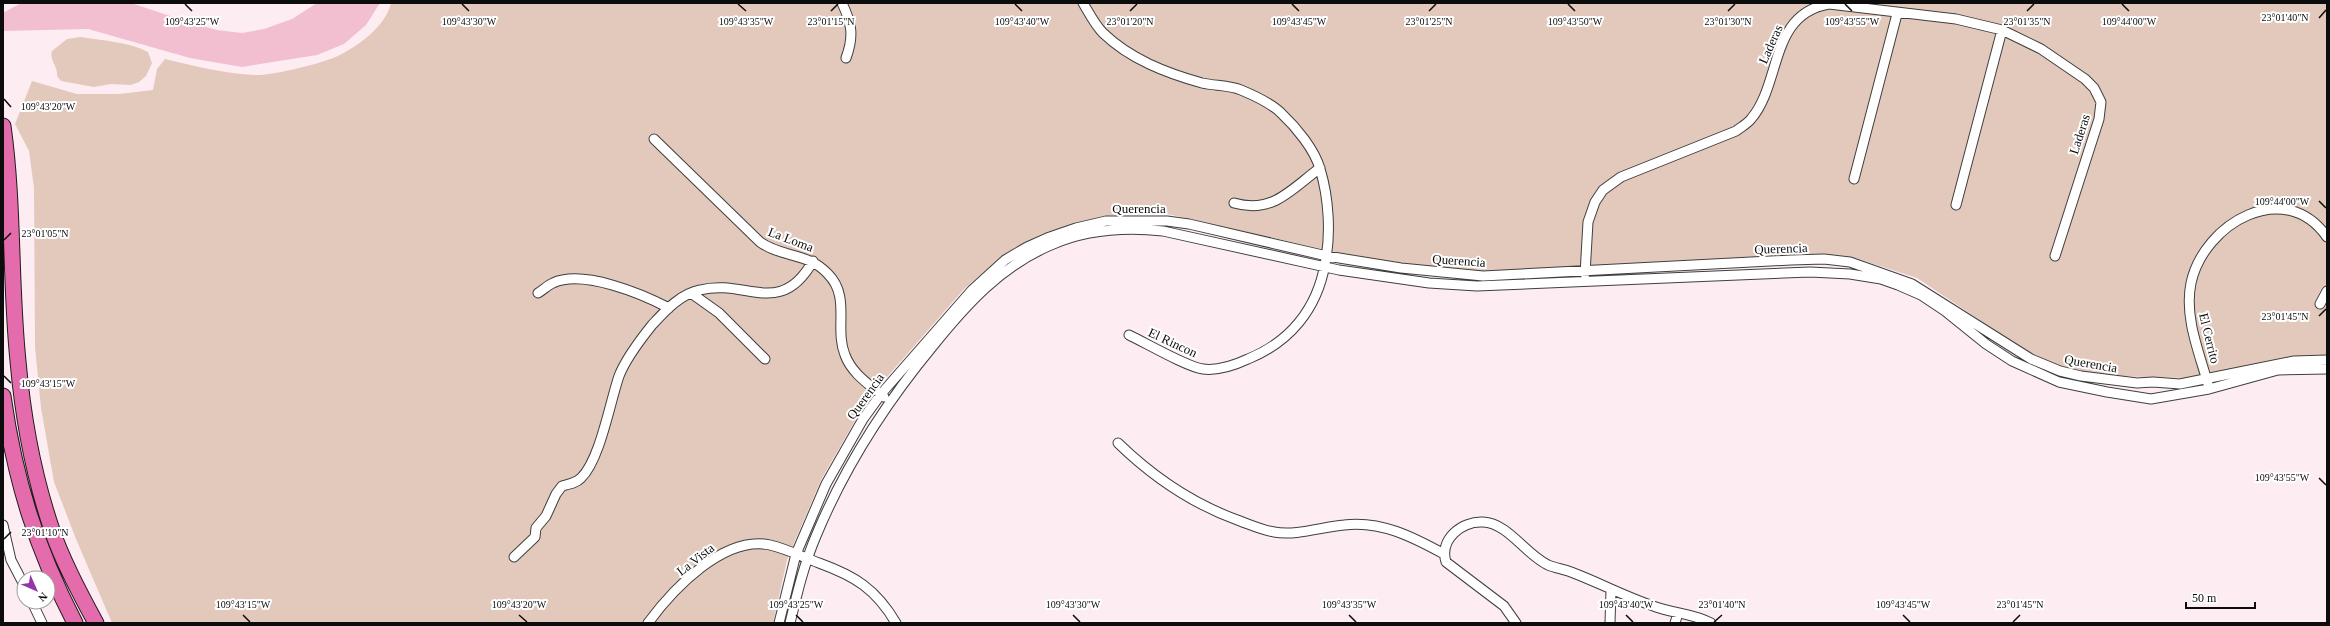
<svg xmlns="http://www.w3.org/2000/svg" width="2330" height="626" viewBox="0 0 2330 626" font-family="'Times New Roman',serif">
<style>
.green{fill:#e3c9bb}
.sand{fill:#f2bfd1}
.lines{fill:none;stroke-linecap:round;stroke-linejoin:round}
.minor-casing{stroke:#3f3f3f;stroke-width:11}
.trunk-casing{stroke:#1d1d1d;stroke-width:17}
.minor{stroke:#fff;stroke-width:9}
.trunk{stroke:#e46cac;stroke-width:15}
.ticks{fill:none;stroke:#0c0c0c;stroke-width:1.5}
.labels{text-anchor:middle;stroke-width:4;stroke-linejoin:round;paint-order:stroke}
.street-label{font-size:13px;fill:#0c0c0c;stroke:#fff}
.ticks-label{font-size:10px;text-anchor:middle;fill:#0c0c0c;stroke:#fff;stroke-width:4;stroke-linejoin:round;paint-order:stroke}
</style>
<rect width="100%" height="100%" fill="#fdedf2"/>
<!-- green -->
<path class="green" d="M391 3H2327V358L2263 363 2185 378 2113 376 2064 368 2026 351 1917 278 1855 258 1826 255 1481 273 1357 257 1163 213 1103 216 1041 234 1001 257 964 289 867 400 822 478 794 543 787 560 773 623H112L76 539 54 482 41 408 35 347 34 188 29 151 15 124 32 81 77 94H119L153 90 157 69 165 59C195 66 225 74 255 75 272 76 323 63 338 56 358 46 386 26 391 3Z
M80 37C104 41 126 41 148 52L152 63 146 76 139 82 131 85 111 84 94 87 61 81 57 76C58 66 49 60 52 51L67 39Z"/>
<!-- sand -->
<path class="sand" d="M21 3H131L188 22 217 30 242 33 264 29 292 19 317 3H380L366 25 344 44 317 55 242 67 190 58 88 29 3 31V13Z"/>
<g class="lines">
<defs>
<path id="minor" d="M842 3C852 24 854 36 846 58
M1083 3C1089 13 1095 25 1103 33 1130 59 1166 73 1202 83 1215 86 1229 85 1241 90 1253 95 1272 104 1281 113 1296 127 1315 150 1320 169 1329 198 1331 235 1325 264 1317 309 1290 342 1248 359 1235 365 1218 371 1203 369 1187 367 1146 343 1129 335
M654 139 760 242C782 258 808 252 828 274 851 297 834 328 845 355 852 374 870 385 884 397
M1854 179 1897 14
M1234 203C1273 214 1290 190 1320 168
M1956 205 2002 30
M1585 274 1588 222 1595 202 1603 190 1621 177 1736 131C1741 127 1747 124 1751 119 1782 83 1769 14 1829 4L1956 19 2002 30 2041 49 2085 79 2094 88 2101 102 2099 119 2055 256
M538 293C543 290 548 285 553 283 583 269 642 294 669 308
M691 293 719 313 765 359
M2320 304 2327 291
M2208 384C2199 352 2184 317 2191 283 2204 223 2285 177 2327 237
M1118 443C1154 478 1192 504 1240 521 1251 525 1262 530 1274 532 1296 536 1322 527 1344 525 1380 520 1413 537 1444 554
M3 525 11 560 24 585
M514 557 535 537 536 528 546 516 556 494 562 486C570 484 576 483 581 478 600 460 610 402 619 376 626 358 640 340 652 325 665 311 680 294 700 290 746 278 780 319 813 261
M32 602 42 623
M648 623C673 589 724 535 770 545 787 549 803 557 819 563 855 576 876 589 896 623
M779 623 796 554 826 484 863 419 881 394 972 290 1005 260 1027 247 1047 238 1076 228 1106 221H1167L1189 224 1327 256 1401 268 1483 276 1791 260 1824 259 1850 262 1912 284 2031 359 2060 371 2081 376 2137 383 2153 382 2180 384 2294 361 2327 360
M790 623C797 594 804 564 816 536 845 466 885 404 933 346 966 305 1001 266 1051 245 1087 229 1125 227 1163 231L1339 270 1429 283 1477 286 1810 272 1850 274 1881 279 1898 285 1921 295 1945 311 1986 344 2012 361 2059 382 2107 392 2151 399 2209 389 2278 370 2327 369
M1516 623 1504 606 1446 562C1439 539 1462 521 1483 522 1508 523 1525 554 1548 565 1555 568 1563 569 1571 572 1600 583 1626 597 1656 607 1673 613 1695 614 1711 623
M1610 623 1611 590
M1675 623 1678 613"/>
<path id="trunk" d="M3 126C14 204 10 283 18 361 23 419 34 478 53 533 64 564 80 594 96 623
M3 396C15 480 36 548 75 623"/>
</defs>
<!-- minor casing -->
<use href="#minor" class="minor-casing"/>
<!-- trunk casing -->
<use href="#trunk" class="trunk-casing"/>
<!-- minor -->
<use href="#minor" class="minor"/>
<!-- trunk -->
<use href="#trunk" class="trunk"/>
</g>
<!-- ticks -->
<path class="ticks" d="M185 4 192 11M462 4 469 11M738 4 746 11M1015 4 1022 11M1292 4 1299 11M1568 4 1575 11M1845 4 1852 11M2122 4 2129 11M831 11 838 4M1130 11 1137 4M1429 11 1436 4M1728 11 1735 4M2027 11 2034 4M2319 18 2326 10M4 99 11 107M2319 201 2326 208M4 240 11 233M2319 316 2326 309M4 376 11 383M2319 478 2326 485M4 539 11 532M243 615 250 622M519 615 527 622M796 615 803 622M1073 615 1080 622M1349 615 1356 622M1626 615 1633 622M1903 615 1910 622M1714 622 1722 615M2013 622 2020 615"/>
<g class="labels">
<!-- street labels -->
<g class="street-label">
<text transform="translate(1770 44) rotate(-66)" y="5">Laderas</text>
<text transform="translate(2079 134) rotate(-72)" y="5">Laderas</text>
<text x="1139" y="213">Querencia</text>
<text transform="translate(791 239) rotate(21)" y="5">La Loma</text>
<text transform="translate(1781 248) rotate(-2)" y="5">Querencia</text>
<text transform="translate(1459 260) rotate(4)" y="5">Querencia</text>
<text transform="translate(2210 338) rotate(76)" y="5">El Cerrito</text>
<text transform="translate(1173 342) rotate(25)" y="5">El Rincon</text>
<text transform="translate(2091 363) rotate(10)" y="5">Querencia</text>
<text transform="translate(865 396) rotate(-54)" y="5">Querencia</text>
<text transform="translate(695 559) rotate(-38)" y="5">La Vista</text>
</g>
</g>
<g class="ticks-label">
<text x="2285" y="21">23°01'40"N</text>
<text x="192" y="25">109°43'25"W</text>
<text x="469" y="25">109°43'30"W</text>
<text x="746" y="25">109°43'35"W</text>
<text x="831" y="25">23°01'15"N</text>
<text x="1022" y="25">109°43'40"W</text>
<text x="1130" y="25">23°01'20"N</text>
<text x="1299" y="25">109°43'45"W</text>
<text x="1429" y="25">23°01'25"N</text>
<text x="1575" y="25">109°43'50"W</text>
<text x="1728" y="25">23°01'30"N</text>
<text x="1852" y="25">109°43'55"W</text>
<text x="2027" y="25">23°01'35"N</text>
<text x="2129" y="25">109°44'00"W</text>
<text x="48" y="110">109°43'20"W</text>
<text x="2282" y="205">109°44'00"W</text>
<text x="45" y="237">23°01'05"N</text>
<text x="2285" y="320">23°01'45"N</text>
<text x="48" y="387">109°43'15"W</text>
<text x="2282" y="481">109°43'55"W</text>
<text x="45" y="536">23°01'10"N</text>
<text x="2020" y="608">23°01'45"N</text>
<text x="243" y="608">109°43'15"W</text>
<text x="519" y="608">109°43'20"W</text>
<text x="796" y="608">109°43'25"W</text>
<text x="1073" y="608">109°43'30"W</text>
<text x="1349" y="608">109°43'35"W</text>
<text x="1626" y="608">109°43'40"W</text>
<text x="1722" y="608">23°01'40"N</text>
<text x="1903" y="608">109°43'45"W</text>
</g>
<!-- border -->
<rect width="2330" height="626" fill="none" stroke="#0c0c0c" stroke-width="8"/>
<!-- north arrow -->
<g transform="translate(36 590) rotate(135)"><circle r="19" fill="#ffffff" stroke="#9e9e9e"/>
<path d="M0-3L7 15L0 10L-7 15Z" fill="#9436aa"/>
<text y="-6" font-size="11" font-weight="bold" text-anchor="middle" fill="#0c0c0c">N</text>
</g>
<!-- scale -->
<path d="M2186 602v6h69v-6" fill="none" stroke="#0c0c0c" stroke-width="2"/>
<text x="2192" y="602" font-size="12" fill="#0c0c0c" stroke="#ffffff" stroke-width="3" paint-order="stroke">50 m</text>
</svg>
